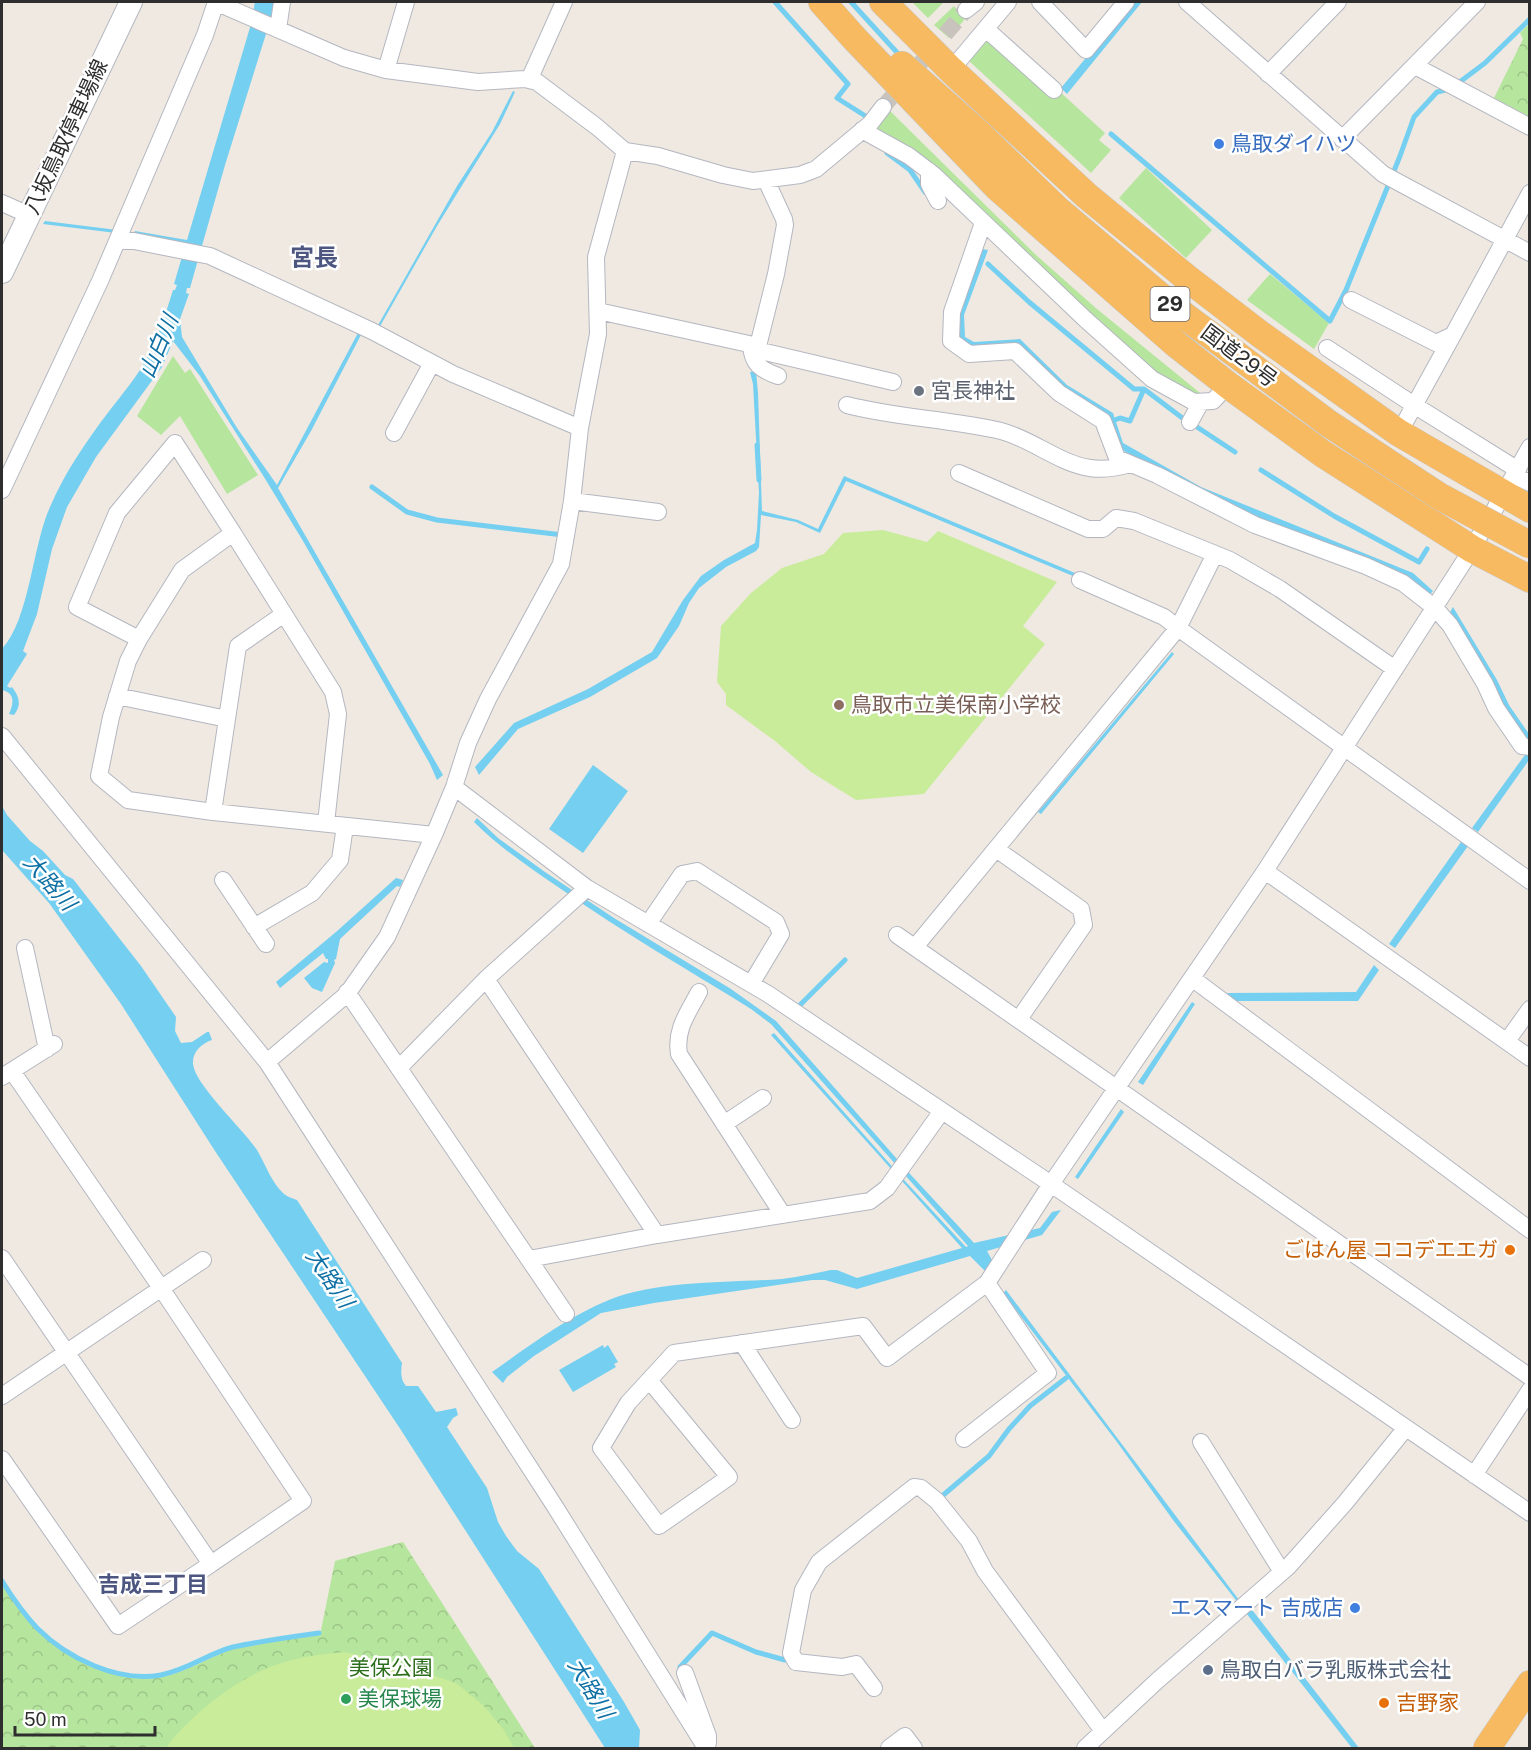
<svg xmlns="http://www.w3.org/2000/svg" width="1531" height="1750" viewBox="0 0 1531 1750" font-family="'Public Sans','Noto Sans JP',sans-serif">
<style>
.grass{fill:#b6e59e}
.park{fill:url(#park-crowns)}
.pitch{fill:#c9ec9a}
.water{fill:#75cff0}
.lines{fill:none;stroke-linecap:round;stroke-linejoin:round}
.stream{stroke:#75cff0;stroke-width:5}
.minor-tunnel{stroke:#c8c4bd;stroke-width:16;stroke-dasharray:16 8;stroke-linecap:butt}
.minor-casing{stroke:#b4b7c1;stroke-width:18}
.secondary-casing{stroke:#b4b7c1;stroke-width:24}
.trunk-casing{stroke:#c9c9c9;stroke-width:28}
.minor{stroke:#fff;stroke-width:16}
.secondary{stroke:#fff;stroke-width:22}
.trunk{stroke:#f8ba60;stroke-width:27}
.trunk-bridge-casing{stroke:#c9c9c9;stroke-width:28;stroke-linecap:butt}
.trunk-bridge{stroke:#f8ba60;stroke-width:27}
.shop-dot{fill:#3f7fe0;stroke:#fff;stroke-width:2}
.worship-dot{fill:#6b7280;stroke:#fff;stroke-width:2}
.education-dot{fill:#8d6e63;stroke:#fff;stroke-width:2}
.food-dot{fill:#e8710a;stroke:#fff;stroke-width:2}
.service-dot{fill:#5c6f8a;stroke:#fff;stroke-width:2}
.leisure-dot{fill:#2e9e5b;stroke:#fff;stroke-width:2}
.labels{text-anchor:middle;stroke-width:5;stroke-linejoin:round;paint-order:stroke}
.shield{fill:#fff;stroke:#6d6d6d;stroke-width:1.5}
.shield-label{font-size:20px;font-weight:bold;fill:#2e2e2e}
.street-label{font-size:21px;fill:#2e2e2e;stroke:#fff}
.shop-label{font-size:21px;fill:#366cbe;stroke:#fff;text-anchor:start}
.worship-label{font-size:21px;fill:#5b616d;stroke:#fff;text-anchor:start}
.education-label{font-size:21px;fill:#785e54;stroke:#fff;text-anchor:start}
.food-label{font-size:21px;fill:#c56008;stroke:#fff;text-anchor:end}
.park-label{font-size:21px;fill:#2c6e1b;stroke:#fff}
.service-label{font-size:21px;fill:#4e5e75;stroke:#fff;text-anchor:start}
.leisure-label{font-size:21px;fill:#27864d;stroke:#fff;text-anchor:start}
.water-label{font-size:22px;font-style:italic;fill:#0d6fa3;stroke:#fff}
.neighbourhood-label{font-size:22px;font-weight:bold;fill:#4d5680;stroke:#fff}
.quarter-label{font-size:24px;font-weight:bold;fill:#4d5680;stroke:#fff}
</style>
<defs>
<pattern id="park-crowns" width="20" height="18" patternUnits="userSpaceOnUse" patternTransform="scale(1.5)"><rect width="20" height="18" fill="#b6e59e"/><path d="M2 6a3 3 0 1 1 6 0M12 15a3 3 0 1 1 6 0" fill="none" stroke="#9dc588"/></pattern>
</defs>
<rect width="100%" height="100%" fill="#efe9e1"/>
<!-- grass -->
<path class="grass" d="M912 2H944L928 18Z
M954 6 965 19 949 38 934 25Z
M989 39 1052 99 1059 91 1105 133 1099 140 1111 150 1091 173 968 60Z
M889 110 1036 255 1097 309 1205 397 1199 396 1156 372 874 128Z
M1146 168 1212 230 1186 258 1119 198Z
M1270 274 1329 323 1314 349 1247 300Z
M173 356 185 373 190 369 258 475 227 494 180 416 161 435 137 416Z"/>
<!-- park -->
<path class="park" d="M1529 24V117L1494 98 1523 39 1520 33Z
M403 1542 535 1748H2V1584C29 1628 62 1660 113 1673 128 1677 146 1680 162 1677 187 1672 207 1658 230 1650 256 1641 293 1639 320 1635L335 1561Z"/>
<!-- pitch -->
<path class="pitch" d="M883 530 927 542 938 531 1057 582 1023 626 1045 644 924 794 856 800 811 772 775 741 726 705V694L717 682 721 626 751 593 782 568 824 554 843 533Z
M345 1652 401 1665 456 1683 483 1705 504 1730 514 1748H166C191 1714 243 1673 285 1662 304 1656 324 1654 345 1652Z"/>
<!-- water -->
<path class="water" d="M255 2H276L225 165 190 288H187L186 293 189 294 180 319 182 337 237 428 277 485 359 331 362 333 311 431 278 488 443 775 437 780 430 764 303 541 264 477 200 376 173 341 162 367 96 457 67 507 52 549 37 614 23 651 27 654 7 686 10 688 12 687C19 696 22 705 14 715L9 714C14 703 15 693 2 690V649C30 618 32 547 50 507 65 472 87 440 110 410 123 393 137 377 147 358 159 337 166 312 173 290H175L177 285 174 284 186 243 134 233 135 231 187 240 251 24Z
M1132 2H1142L1067 94 1061 88Z
M513 91 515 92 500 124 437 226 379 328 377 327 457 186 492 132Z
M45 221 117 230 116 233 43 224Z
M982 249 988 250 964 315 965 337 974 342 1020 339 1067 385 1113 413 1123 443 1201 487 1413 573 1433 591 1428 597 1409 578 1200 494 1117 447 1017 347 972 349 958 341V313Z
M756 371 758 393 762 511 798 520 818 529 844 476 1075 573 1073 576 846 481 820 533 796 522 761 515 759 547 756 551 726 567 699 588 689 603 679 626 657 658 590 697 518 729 479 775 475 767 514 723 588 689 652 652 683 600 701 576 724 560 755 543 757 530 759 493 753 384 750 372Z
M1453 607 1497 680 1509 705 1529 734V760L1478 832 1472 828 1527 752 1449 614Z
M1172 652 1174 654 1041 814 1038 812Z
M593 765 628 791 583 853 549 829Z
M2 806 7 815 30 841 43 851 65 875 73 879 141 966 176 1017 175 1031 181 1043 192 1042 207 1032H209L212 1040C202 1043 192 1052 193 1064 195 1085 244 1130 257 1150 266 1165 271 1182 284 1194 288 1197 292 1198 297 1200L402 1363C401 1371 400 1379 406 1386H418L436 1412 456 1408 458 1415 453 1418 447 1427 487 1488 498 1522 506 1536 517 1551 539 1569 624 1702 640 1730 639 1748H605L399 1427 215 1151 121 1004 49 903 2 850Z
M477 818 498 838 545 872 614 918 731 989 776 1021 911 1175 974 1243 1040 1228 1052 1212 1061 1210 1042 1235 987 1251 992 1260 985 1271 970 1256 857 1289 825 1280H812L654 1303 601 1313 534 1356 507 1377 503 1383 492 1372C529 1346 567 1317 609 1300 658 1280 729 1283 782 1279 798 1277 815 1273 831 1270H837L857 1278 962 1248 779 1044 771 1035 774 1033 905 1181 966 1247 968 1246 771 1024 751 1009C687 969 622 932 561 889 530 868 500 848 474 822Z
M1461 842 1468 846 1395 948 1389 944Z
M396 878 403 880 400 887 397 886 340 939 336 959 334 960 335 963 322 992 312 988 304 978 324 962 328 963V959H326L323 953 280 988 276 982 336 932Z
M1374 965 1379 970 1358 1001H1234L1227 993 1356 992Z
M1192 1002 1195 1004 1143 1085 1138 1082Z
M1121 1109 1124 1112 1078 1179 1075 1177Z
M1006 1290 1239 1600 1253 1611 1359 1748H1352L1173 1520 1117 1442 1003 1293Z
M603 1345 604 1348 608 1345 618 1362 614 1364 616 1367 573 1392 559 1370Z"/>
<g class="lines">
<!-- stream -->
<path class="stream" d="M775 2 848 84 837 98 867 117
M851 2 902 58
M1457 84 1485 63 1530 19
M1111 134 1330 321 1346 290 1400 156 1414 117 1437 92 1450 89
M887 153 910 170 925 192
M988 264 1029 302 1134 389H1144L1185 420
M1112 421 1120 418 1130 421 1144 389
M1197 427 1235 452
M757 445 759 480
M1261 470 1334 516 1419 562 1427 549
M372 487 407 512 437 520 563 535
M795 1010 845 960
M938 1495 941 1497 989 1456 1009 1429 1030 1406 1066 1378
M2 1581C12 1597 24 1614 37 1628 67 1658 118 1683 161 1675 188 1670 209 1653 233 1647 261 1641 290 1637 319 1633
M680 1667 712 1633 756 1652 785 1660 786 1655"/>
<!-- minor-tunnel -->
<path class="minor-tunnel" d="M883 107 966 10"/>
<defs>
<path id="minor" d="M215 2 344 58 386 70 478 82 525 79 537 82 597 127 625 151 658 156 723 175 753 181 800 175 816 169 870 124 883 107
M1040 2 1086 50 1126 2
M1187 2 1383 174 1530 253
M966 10 976 2
M278 29 282 2
M986 29 1054 90
M1415 66 1530 127
M386 70 406 2
M951 70 1008 2
M1268 74 1338 2
M529 80 564 2
M862 130 909 156 934 175 1085 319 1152 379 1194 402 1213 401 1228 385
M1342 139 1477 2
M929 171V184L938 201
M766 180 784 219 785 225 776 274 757 350 893 382
M2 203 29 215
M983 223 952 312 951 341 969 354 1015 351 1059 393 1103 421 1117 458 1157 475 1255 525 1366 566 1403 583 1435 608 1450 625 1485 684 1496 708 1522 746 1530 747
M117 241H134L210 256 372 331 453 374 580 428
M1351 300 1436 343 1453 335 1530 193
M598 311 758 346
M751 345C752 364 761 370 778 376
M1327 348 1414 405 1518 470
M847 405C897 418 950 419 1001 431 1032 439 1058 463 1090 468 1104 470 1117 468 1130 464
M1190 422 1201 402
M394 433 432 363
M1399 433 1453 335
M959 473 1088 529H1103L1116 518 1134 521 1230 560 1280 589 1395 669
M1515 476 1530 483
M2 490 100 281 205 35 216 2
M572 501 658 512
M1080 580 1164 617 1178 628 1215 554
M284 614 333 692 338 714 326 823
M139 639 77 607 117 513 175 443 233 533
M117 696 227 719
M2 736 267 1062 554 1505 706 1748
M213 812 238 646 284 614 233 533 182 570 139 639 128 661 111 717 99 776 128 800 213 812 434 835
M996 849 1081 909 1084 925 1019 1019
M1265 871 1530 1058
M223 880 266 944
M587 888 768 994 1051 1184 1530 1513
M648 924 682 874 697 871 776 922 781 934 751 984
M254 927 312 893 340 860 345 826
M897 935 1530 1377
M915 947 1178 628 1530 881
M25 948 47 1049
M486 979 657 1235
M1193 979 1530 1230
M347 992 566 1314
M699 992C688 1013 675 1029 679 1054L783 1215
M1507 1041 1530 1009
M267 1062 347 994 387 937 434 835 454 787 468 743 488 699 561 564 572 501 580 428 598 334 596 257 625 151
M399 1068 486 979 587 888 454 787
M12 1071 161 1288 303 1501 211 1564
M2 1077 54 1044
M724 1124 763 1098
M2 1258 211 1564 118 1626 2 1459
M529 1259 657 1235 870 1201 887 1188 942 1111
M742 1343 792 1420
M649 1380 729 1477 659 1526 601 1448 628 1403 674 1353 863 1326 887 1358 987 1283 1051 1184 1265 871 1472 549 1530 447
M2 1396 203 1260
M964 1439 1048 1373 987 1283
M1201 1442 1282 1572
M1474 1475 1530 1390
M685 1673 708 1736V1743
M874 1688 856 1664 842 1667 796 1662 791 1653 803 1590 819 1562 914 1487 921 1488 937 1501 969 1541 985 1571 1103 1731
M889 1748 905 1736 914 1748
M1085 1748 1158 1680 1288 1567 1345 1503 1405 1429"/>
<path id="secondary" d="M2 272 131 2"/>
<path id="trunk" d="M822 2 854 38 997 187 1177 345 1228 385 1323 454 1472 549 1530 579
M883 2 951 70 1087 196 1187 278 1260 334 1399 433 1530 509
M902 65 975 130 1058 210 1178 311 1328 423 1381 458
M1487 1748 1530 1684"/>
</defs>
<!-- minor casing -->
<use href="#minor" class="minor-casing"/>
<!-- secondary casing -->
<use href="#secondary" class="secondary-casing"/>
<!-- trunk casing -->
<use href="#trunk" class="trunk-casing"/>
<!-- minor -->
<use href="#minor" class="minor"/>
<!-- secondary -->
<use href="#secondary" class="secondary"/>
<!-- trunk -->
<use href="#trunk" class="trunk"/>
<defs>
<path id="trunk-bridge" d="M1381 458 1439 496 1530 545"/>
</defs>
<!-- trunk-bridge casing -->
<use href="#trunk-bridge" class="trunk-bridge-casing"/>
<!-- trunk-bridge -->
<use href="#trunk-bridge" class="trunk-bridge"/>
</g>
<!-- markers -->
<g class="shop-dot">
<circle cx="1219" cy="144" r="6"/>
<circle cx="1355" cy="1608" r="6"/>
</g>
<circle class="worship-dot" cx="919" cy="391" r="6"/>
<circle class="education-dot" cx="839" cy="705" r="6"/>
<g class="food-dot">
<circle cx="1510" cy="1250" r="6"/>
<circle cx="1384" cy="1703" r="6"/>
</g>
<circle class="service-dot" cx="1208" cy="1670" r="6"/>
<circle class="leisure-dot" cx="346" cy="1699" r="6"/>
<g class="labels">
<!-- shield labels -->
<rect class="shield" x="1150.5" y="287" width="39" height="34" rx="4.5"/>
<g class="shield-label">
<text x="1170" y="311">29</text>
</g>
<!-- street labels -->
<g class="street-label">
<text transform="translate(66 137) rotate(-65)" y="7">八坂鳥取停車場線</text>
<text transform="translate(1239 356) rotate(37)" y="7">国道29号</text>
</g>
<!-- shop labels -->
<g class="shop-label">
<text x="1231" y="151">鳥取ダイハツ</text>
<text x="1343" y="1615" text-anchor="end">エスマート 吉成店</text>
</g>
<!-- worship labels -->
<g class="worship-label">
<text x="931" y="398">宮長神社</text>
</g>
<!-- education labels -->
<g class="education-label">
<text x="851" y="712">鳥取市立美保南小学校</text>
</g>
<!-- food labels -->
<g class="food-label">
<text x="1498" y="1257">ごはん屋 ココデエエガ</text>
<text x="1396" y="1710" text-anchor="start">吉野家</text>
</g>
<!-- park labels -->
<g class="park-label">
<text x="391" y="1675">美保公園</text>
</g>
<!-- service labels -->
<g class="service-label">
<text x="1220" y="1677">鳥取白バラ乳販株式会社</text>
</g>
<!-- leisure labels -->
<g class="leisure-label">
<text x="358" y="1706">美保球場</text>
</g>
<!-- water labels -->
<g class="water-label">
<text transform="translate(158 346) rotate(-67)" y="8">山白川</text>
<text transform="translate(50 882) rotate(49)" y="8">大路川</text>
<text transform="translate(330 1278) rotate(56)" y="8">大路川</text>
<text transform="translate(591 1688) rotate(59)" y="8">大路川</text>
</g>
<!-- neighbourhood labels -->
<g class="neighbourhood-label">
<text x="153" y="1592">吉成三丁目</text>
</g>
<!-- quarter labels -->
<g class="quarter-label">
<text x="314" y="266">宮長</text>
</g>
</g>
<!-- border -->
<rect width="1531" height="1750" fill="none" stroke="#2e2e2e" stroke-width="6"/>
<!-- scale -->
<path d="M15 1726v9h140v-9" fill="none" stroke="#2e2e2e" stroke-width="3"/>
<text x="24" y="1726" font-size="18" fill="#2e2e2e" stroke="#ffffff" stroke-width="4.5" paint-order="stroke">50 m</text>
</svg>
